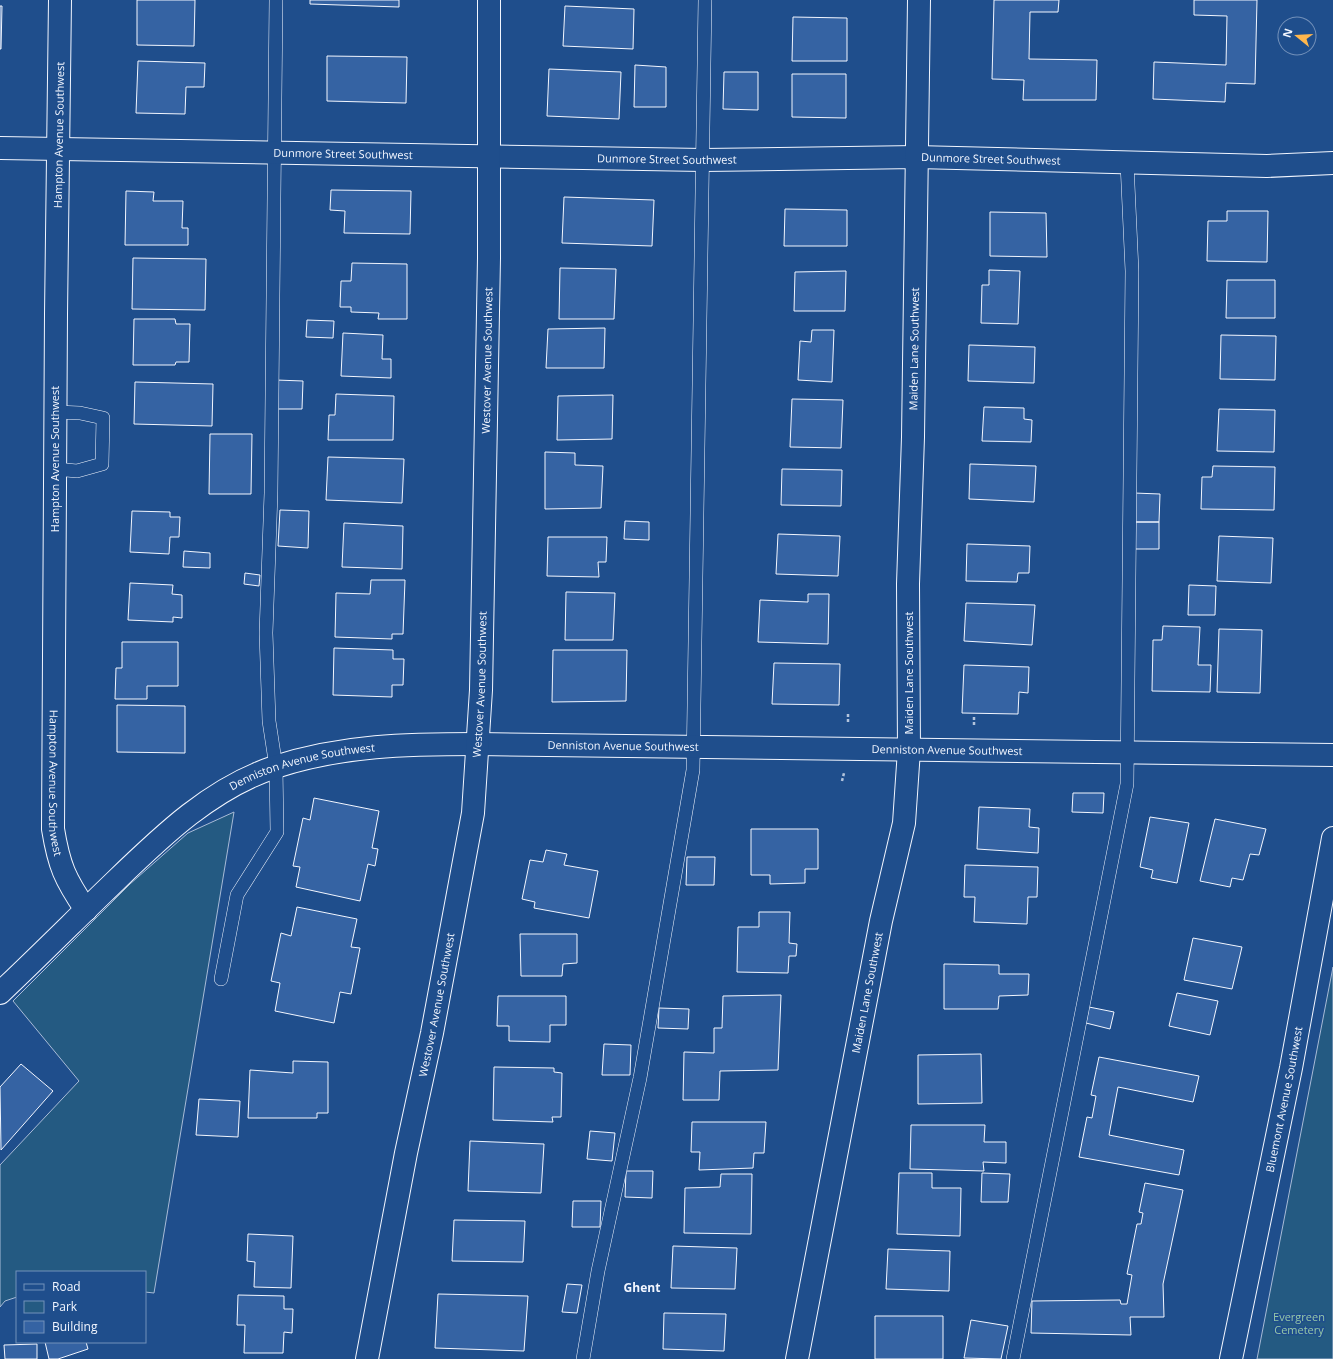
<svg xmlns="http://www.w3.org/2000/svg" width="1333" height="1359" viewBox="0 0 1333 1359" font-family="'Open Sans',sans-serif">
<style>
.green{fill:#245a82;stroke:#a8bbd7}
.building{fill:#3563a3;stroke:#f2f6ff}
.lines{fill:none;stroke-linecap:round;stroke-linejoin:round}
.service-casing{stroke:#f2f6ff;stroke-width:14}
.minor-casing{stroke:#f2f6ff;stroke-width:24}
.path{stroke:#b3c4dc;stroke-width:2.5;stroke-dasharray:3 2;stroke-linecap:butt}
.service{stroke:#1f4e8c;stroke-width:13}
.minor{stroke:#1f4e8c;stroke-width:22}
.labels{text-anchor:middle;stroke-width:3;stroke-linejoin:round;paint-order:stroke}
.street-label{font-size:11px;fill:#f2f6ff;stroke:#1f4e8c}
.park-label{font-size:11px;fill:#97c8a6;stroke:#1f4e8c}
.neighbourhood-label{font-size:12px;font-weight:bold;fill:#f2f6ff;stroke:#1f4e8c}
</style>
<rect width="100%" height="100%" fill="#1f4e8c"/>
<!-- green -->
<path class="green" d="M234 812 154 1293 145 1292V1272H17V1297L5 1301 0 1307V1165L79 1081 13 1001 130 884 188 833Z
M1333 967V1359H1257Z"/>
<!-- building -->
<path class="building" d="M137 0H195L194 46 137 45Z
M310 0H399V7L310 4Z
M994 0H1059L1058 12H1030L1029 59 1097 60 1096 100H1023L1024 80 992 79Z
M1194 0H1257L1255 84 1226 83 1225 102 1153 99 1154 62 1226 65 1227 16 1194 15Z
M0 6H2L1 49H0Z
M565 6 634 9 633 49 563 46Z
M793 17 847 18V61H792Z
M327 56 407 57 406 103 327 101Z
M138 61 205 63 204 87H186L185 114 136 113Z
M635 65 666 67V107H634Z
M549 69 621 72 619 119 547 116Z
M724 72H758V110L723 109Z
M792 74H846V118L792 117Z
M331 190 411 191 410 234 344 233 345 211 330 210Z
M126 191 154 192 153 201H183L182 228H188V245H125Z
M564 197 654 200 652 246 562 243Z
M785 209 847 210V246H784Z
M1227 211H1268L1267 262 1207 261 1208 221H1227Z
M990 212 1046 213 1047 257 990 256Z
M133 258 206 259 205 310 132 309Z
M352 263 407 264V319H378L379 313 351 312V307H340L341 281H351Z
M560 268 616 269 614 319H559Z
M989 270 1020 271 1018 324 981 323 982 285H989Z
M846 271 845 311H794L795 272Z
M1227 280H1275V318H1226Z
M134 319H175L176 324H190L189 362H176L175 365H133Z
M307 320 334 321 333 338 306 337Z
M605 328 604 368H546L548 329Z
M812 330H834L832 382 798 380 800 341 811 342Z
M343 333 383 335 382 359H391V378L341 376Z
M1221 335 1276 336 1275 380 1220 379Z
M969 345 1035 347 1034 383 968 381Z
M276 380 303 381 302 409H275Z
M135 382 213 384 212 426 134 424Z
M336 394 394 396 393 440H328L329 415H335Z
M613 395 612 439 557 440 558 396Z
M792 399 843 400 841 448 790 447Z
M984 407 1024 408V419L1032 420 1031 442 982 441Z
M1219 409 1275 410 1274 452 1217 451Z
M210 434H252L251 494H209Z
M545 452 575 453V465L603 466 601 508 545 509Z
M328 457 404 459 402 503 326 500Z
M970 464 1036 466 1034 502 969 499Z
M1213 466 1275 467 1274 510 1201 509 1202 477H1212Z
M782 469 842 470 841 506 781 505Z
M1134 493 1160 494 1159 522H1134Z
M280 510 309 511 308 548 278 546Z
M132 511 170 512V517H180L179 537H170L169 554 130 552Z
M625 521 649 522V540L624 539Z
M1134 522H1159V549H1133Z
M344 523 403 526 402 569 342 567Z
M778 534 840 536 838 576 776 574Z
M1219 536 1273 538 1271 583 1217 581Z
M548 537H607L606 562H598L599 577 547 576Z
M967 544 1030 546 1029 573H1018L1017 582 966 581Z
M184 551 210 553V568L183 567Z
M245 573 260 575 259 586 244 584Z
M371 580H405L403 634H392V639L335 637 336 593 370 594Z
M130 583 173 585 172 594 182 595V618L173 617V622L128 620Z
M1189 585 1216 586 1215 615H1188Z
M566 592 615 593 613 640H565Z
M808 594H829L828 644 758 642 760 600 808 602Z
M966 603 1035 605 1032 645 964 641Z
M1163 626 1200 627 1198 665H1211L1210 692 1152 691 1153 640H1162Z
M1219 629 1262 630 1260 693 1217 692Z
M122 642H178V686H147V699H115L116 668H122Z
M334 648 393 650V659H404L403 685H392V697L333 695Z
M553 650H627L626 701 552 702Z
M774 663 840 664 839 705 772 704Z
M964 665 1029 667 1028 693 1019 692 1018 714 962 713Z
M117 705 185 706V753L117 752Z
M1073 793H1104L1103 813 1072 812Z
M314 798 379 811 372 848 378 849 375 866 368 864 360 901 296 887 300 867 293 866 303 818 310 820Z
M979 807 1030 809 1029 827 1039 828 1038 853 977 849Z
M1150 817 1189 823 1177 883 1151 878 1153 870 1140 867Z
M1215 819 1266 829 1259 855 1250 854 1243 880 1232 878 1230 887 1200 881Z
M751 829H818V869H805V883L770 884V875H751Z
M546 850 567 854 564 865 598 871 589 918 534 908 535 902 522 899 530 860 543 862Z
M687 857H715L714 885H686Z
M965 865 1038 867 1037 897H1028L1027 924 974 922 975 897H964Z
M297 907 357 919 351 947 360 948 351 994 340 992 334 1023 275 1011 280 983 271 981 281 933 291 936Z
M759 912H790L789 943 797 944 796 956H789L788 973 737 972 738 927H759Z
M520 934H577V963L563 964 562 976H521Z
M1193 938 1242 947 1232 989 1184 980Z
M944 964 999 965V974H1029L1028 995 999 996 998 1009H944Z
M1177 993 1218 1001 1210 1035 1169 1026Z
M781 995 778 1070 720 1071 719 1100H683L684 1052 714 1053V1028H722L723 996Z
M498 996H566V1025H550V1042L509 1041V1026H497Z
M1089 1007 1114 1012 1110 1029 1086 1023Z
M659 1008 689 1009 688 1029 658 1028Z
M604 1044 631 1045 630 1075H602Z
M981 1054 982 1103 918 1104V1055Z
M1099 1057 1199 1076 1193 1102 1118 1087 1109 1135 1184 1150 1179 1175 1079 1157 1087 1117 1092 1118 1096 1096 1091 1095Z
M293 1061 328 1062V1113H317V1118H248L250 1070 293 1073Z
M21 1064 53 1091 1 1150 0 1087Z
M494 1067 554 1068V1072L562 1073 561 1117H552L553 1122 493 1120Z
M199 1099 240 1101 238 1137 196 1135Z
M692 1122H766L764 1153H754L753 1168 699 1170 700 1152H691Z
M911 1125H985L984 1142H1006V1163L983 1162 984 1171 910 1169Z
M590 1131 615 1133 612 1161 587 1159Z
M470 1141 544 1144 541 1193 468 1191Z
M626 1171H653L652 1198 625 1197Z
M899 1173H932V1188H961L960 1236 897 1234Z
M982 1173 1010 1174 1008 1202H981Z
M721 1174H752L751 1234 684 1233 685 1188 720 1187Z
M1145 1183 1183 1190 1163 1284 1164 1317H1130L1131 1335 1031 1333 1032 1301 1120 1300 1121 1304H1127L1132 1275 1127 1274 1137 1224H1141L1143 1213 1139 1212Z
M573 1201H601L600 1227H572Z
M454 1220 525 1221 523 1262 452 1261Z
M248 1234 293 1236 291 1288 254 1287 255 1262 247 1261Z
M673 1246 737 1248 735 1289 671 1288Z
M888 1249 950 1251 949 1291 886 1289Z
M567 1284 582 1285 577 1313 562 1312Z
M438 1294 528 1296 524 1351 435 1348Z
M238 1295 284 1296V1309H293L292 1333 284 1332 283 1353H244L245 1325H237Z
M664 1313 726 1314 724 1351 663 1349Z
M875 1316H943V1359H875Z
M971 1320 1008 1326 1001 1359 964 1358Z
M45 1342H86L88 1349 58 1359H49Z
M37 1344V1359H5L4 1345Z"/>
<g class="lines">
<defs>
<path id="service" d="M55 469 77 471 102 464 103 418 80 413 56 412
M221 979 237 895 277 832 276 767 269 721 266 633 271 493 276 0
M583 1359 598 1271 640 1078 693 770 705 0
M1013 1359 1127 784 1132 271 1127 163"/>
<g id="minor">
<path id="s1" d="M60 0 56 314 53 829C59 866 65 879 86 910"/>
<path id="s2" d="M0 148 703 160 916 157 1267 166 1333 163"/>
<path id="s3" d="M0 993C35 960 69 926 104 892 155 843 206 790 275 767 343 745 407 744 478 744L1333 755"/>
<path id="s4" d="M367 1359 406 1153 432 1033 473 813 481 690 489 258V0"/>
<path id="s5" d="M797 1359 881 921 904 823 909 750 908 584 913 437 919 0"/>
<path id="s6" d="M1231 1359 1291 1068 1333 838"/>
</g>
</defs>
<!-- service casing -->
<use href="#service" class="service-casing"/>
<!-- minor casing -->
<use href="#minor" class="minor-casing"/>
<!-- path -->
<path class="path" d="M848 714V724
M974 725V717
M842 781 844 773"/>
<!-- service -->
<use href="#service" class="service"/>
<!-- minor -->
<use href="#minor" class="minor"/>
</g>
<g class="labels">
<!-- street labels -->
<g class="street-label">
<text transform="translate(59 135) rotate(-89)" y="4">Hampton Avenue Southwest</text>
<text dy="4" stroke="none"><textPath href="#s2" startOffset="343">Dunmore Street Southwest</textPath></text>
<text dy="4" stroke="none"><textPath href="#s2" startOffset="667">Dunmore Street Southwest</textPath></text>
<text dy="4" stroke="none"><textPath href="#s2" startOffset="991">Dunmore Street Southwest</textPath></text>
<text dy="4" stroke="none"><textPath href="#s5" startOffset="1021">Maiden Lane Southwest</textPath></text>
<text dy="4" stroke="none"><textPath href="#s4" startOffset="1009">Westover Avenue Southwest</textPath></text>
<text transform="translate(55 459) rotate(-90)" y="4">Hampton Avenue Southwest</text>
<text transform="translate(909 673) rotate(-90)" y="4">Maiden Lane Southwest</text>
<text dy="4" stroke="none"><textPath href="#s4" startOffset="685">Westover Avenue Southwest</textPath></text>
<text dy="4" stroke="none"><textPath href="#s3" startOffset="709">Denniston Avenue Southwest</textPath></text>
<text dy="4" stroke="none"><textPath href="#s3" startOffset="1033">Denniston Avenue Southwest</textPath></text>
<text dy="4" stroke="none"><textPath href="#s3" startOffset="385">Denniston Avenue Southwest</textPath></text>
<text dy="4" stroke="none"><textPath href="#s1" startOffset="783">Hampton Avenue Southwest</textPath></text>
<text dy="4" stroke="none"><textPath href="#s5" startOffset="373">Maiden Lane Southwest</textPath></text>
<text dy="4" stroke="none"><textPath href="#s4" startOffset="361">Westover Avenue Southwest</textPath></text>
<text dy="4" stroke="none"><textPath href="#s6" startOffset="265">Bluemont Avenue Southwest</textPath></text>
</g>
<!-- park labels -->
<g class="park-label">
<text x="1299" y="1321">Evergreen<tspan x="1299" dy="13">Cemetery</tspan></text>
</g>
<!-- neighbourhood labels -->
<g class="neighbourhood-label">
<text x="642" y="1292">Ghent</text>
</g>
</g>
<!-- legend -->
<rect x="16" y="1271" width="130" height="72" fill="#1f4e8c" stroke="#7391ba"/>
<rect x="24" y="1284" width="20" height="6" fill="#1f4e8c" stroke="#7391ba"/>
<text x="52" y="1291" font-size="12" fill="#f2f6ff">Road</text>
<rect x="24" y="1301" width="20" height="12" fill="#245a82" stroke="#7391ba"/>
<text x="52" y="1311" font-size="12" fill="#f2f6ff">Park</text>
<rect x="24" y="1321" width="20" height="12" fill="#3563a3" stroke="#7391ba"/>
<text x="52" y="1331" font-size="12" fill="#f2f6ff">Building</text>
<!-- north arrow -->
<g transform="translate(1297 36) rotate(288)"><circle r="19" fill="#1f4e8c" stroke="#7391ba"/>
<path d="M0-3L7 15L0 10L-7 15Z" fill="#ffb74d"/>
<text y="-6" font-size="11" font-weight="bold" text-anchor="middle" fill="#f2f6ff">N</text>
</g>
</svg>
